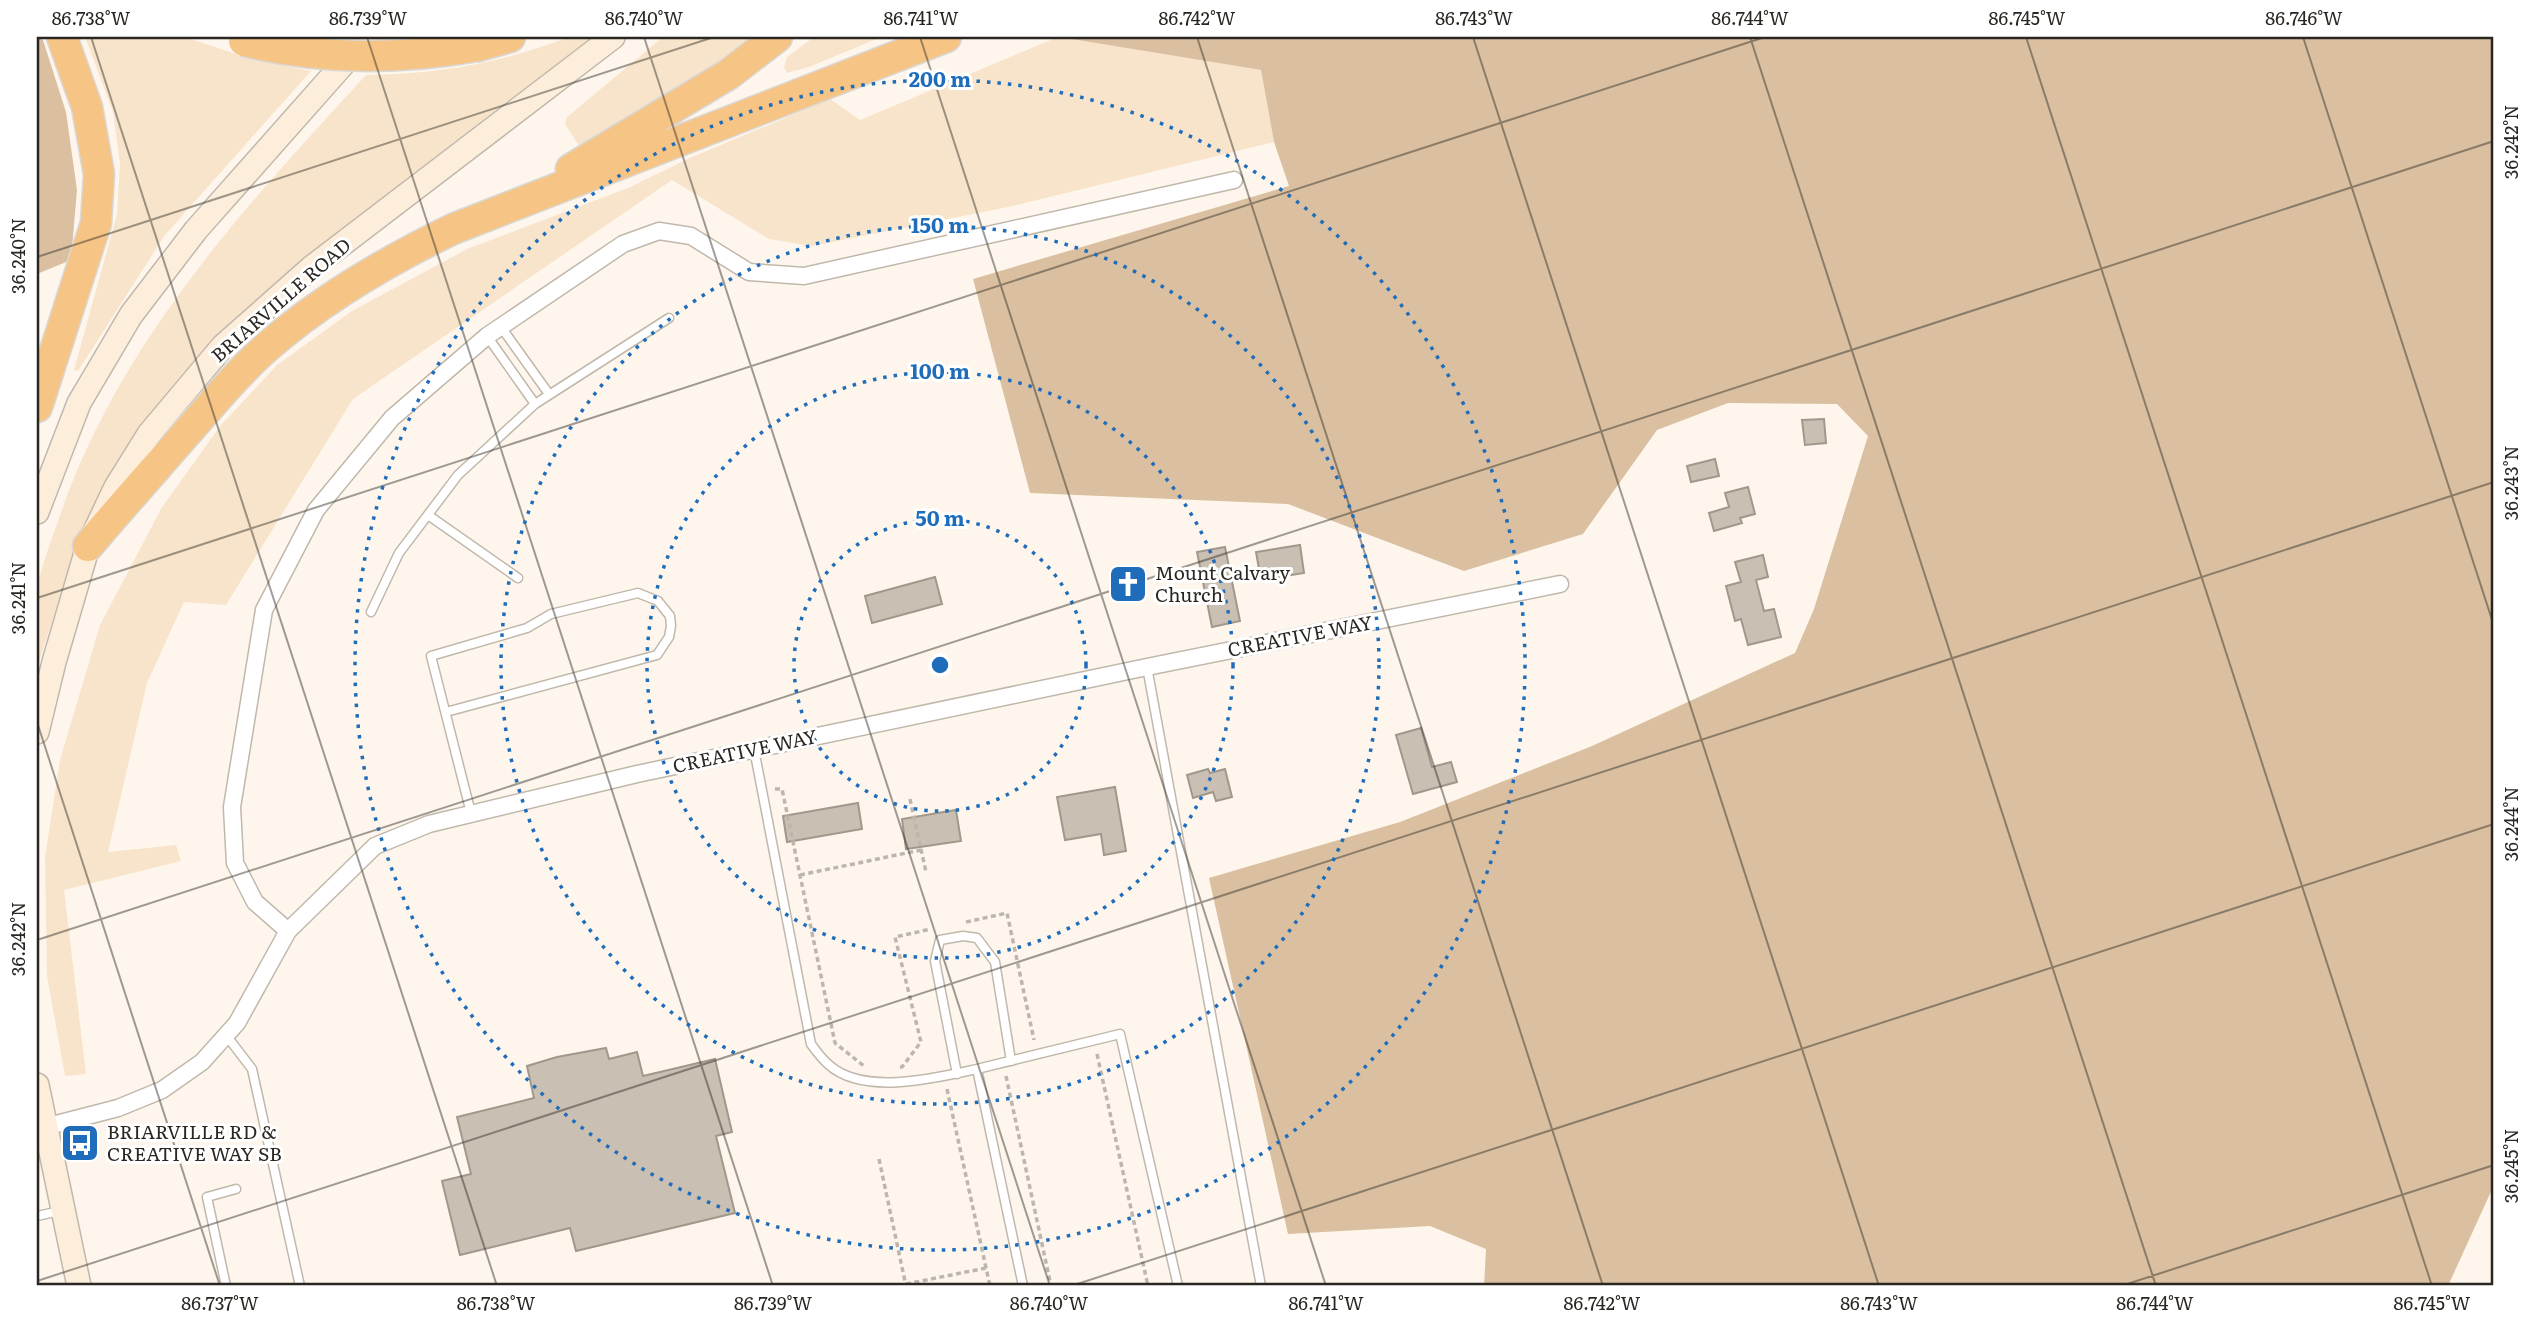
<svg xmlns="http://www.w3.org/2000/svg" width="2531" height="1323" viewBox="0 0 2531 1323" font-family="Literata,serif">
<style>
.green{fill:#f8e4cb}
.forest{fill:#dac0a0}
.building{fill:#c9bfb3;stroke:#a1988c;stroke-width:2}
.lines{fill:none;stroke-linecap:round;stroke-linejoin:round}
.lane-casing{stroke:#c1b8ac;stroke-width:11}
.street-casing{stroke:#c1b8ac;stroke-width:19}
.secondary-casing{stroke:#c1b8ac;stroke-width:26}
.highway-casing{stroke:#d9d8d7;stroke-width:33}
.path{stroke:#bdb6ae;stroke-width:3.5;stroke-dasharray:5 3.5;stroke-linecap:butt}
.lane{stroke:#fff;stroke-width:8}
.street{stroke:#fff;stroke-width:16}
.secondary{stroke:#fceedb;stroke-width:23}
.highway{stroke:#f6c586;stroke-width:30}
.highway-bridge-casing{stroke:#d9d8d7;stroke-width:33;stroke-linecap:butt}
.highway-bridge{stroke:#f6c586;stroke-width:30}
.ticks{fill:none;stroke:#2a2722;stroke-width:2;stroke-opacity:0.45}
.ring{fill:none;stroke:#1f6cbb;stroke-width:3.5;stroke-dasharray:3.5 7}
.labels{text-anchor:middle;stroke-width:6;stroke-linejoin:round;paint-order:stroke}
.street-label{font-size:19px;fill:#2a2722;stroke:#fff}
.poi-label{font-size:19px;fill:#2a2722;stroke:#fff;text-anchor:start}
.centre{fill:#1f6cbb;stroke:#fff;stroke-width:3.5}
.ring-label{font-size:21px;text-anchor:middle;font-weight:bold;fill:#1f6cbb;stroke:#fff;stroke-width:6;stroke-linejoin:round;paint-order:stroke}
.neatline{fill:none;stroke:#2a2722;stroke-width:2.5}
.ticks-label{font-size:18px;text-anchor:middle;fill:#2a2722}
</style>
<rect width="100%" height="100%" fill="#fef6ec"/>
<!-- green -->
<path class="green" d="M85 37H185L248 58 311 71 165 235 78 371 74 370 117 214 120 163 113 112Z
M569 37H593L276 285 113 483 64 584 37 668C37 643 33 614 37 589 42 562 53 537 61 512 121 341 245 206 366 75 440 74 500 63 569 37Z
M663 37H763L686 89 579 146 565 124 567 117Z
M814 37H881L809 67 787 73 784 67 787 57Z
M1058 37 1261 70 1274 142 1013 206 812 246 769 239 672 180 353 399 226 605 184 602 147 683 108 852 176 845 181 861 64 890 86 1074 65 1076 47 976 45 857 60 760 100 625 162 507 221 425 277 365 352 311 467 249 628 188 690 158 830 99 860 120Z"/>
<!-- forest -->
<path class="forest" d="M37 37H42L66 112 77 190 71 260 37 274Z
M1059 37H2494V1185L2448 1286H1484L1486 1249 1430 1226 1288 1234 1209 878 1400 822 1592 746 1795 653 1814 609 1868 436 1837 404 1728 403 1657 430 1583 534 1464 571 1288 504 1030 493 973 279 1289 186 1274 142 1261 70Z"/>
<!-- building -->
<path class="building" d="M1824 419 1826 443 1805 445 1802 420Z
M1715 459 1719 476 1691 482 1687 466Z
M1748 487 1755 514 1740 518 1742 523 1714 531 1709 513 1729 507 1725 493Z
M1300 545 1304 573 1261 580 1256 552Z
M1225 547 1240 621 1212 627 1197 552Z
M1763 555 1768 577 1756 580 1764 611 1774 609 1781 637 1748 645 1741 619 1735 621 1726 586 1741 582 1735 562Z
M935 577 942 604 872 623 865 596Z
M1421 728 1432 767 1451 762 1457 782 1413 794 1396 735Z
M1208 769 1210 773 1225 769 1232 797 1216 801 1213 792 1193 798 1187 775Z
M1115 787 1126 851 1104 855 1101 834 1065 840 1057 797Z
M858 803 862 829 787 842 783 816Z
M956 810 961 841 906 849 902 819Z
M606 1048 609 1059 637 1052 643 1076 715 1059 732 1132 716 1136 735 1213 576 1251 570 1228 460 1255 442 1181 471 1174 457 1117 534 1098 527 1066 557 1057Z"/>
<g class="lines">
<defs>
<path id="lane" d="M501 327 549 394
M487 336 535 404
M428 515 518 578
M371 612 399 553 458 475 535 404 669 318
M1147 667 1261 1286
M446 712 657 655 669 637 671 626 670 616 658 601 638 593 551 614 527 628 431 656 471 813
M754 749 811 1044C816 1051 822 1059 829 1065 864 1096 936 1078 977 1069L1023 1286
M226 1035 252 1069 300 1286
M977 1069 1120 1034 1178 1286
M957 1074 935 961 940 940 963 936 977 938 995 962 1011 1061
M37 1216 60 1211
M226 1286 207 1197 236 1189"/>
<path id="street" d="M288 931 255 902 235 863 232 807 264 610 316 510 392 418 487 336 623 244 659 231 691 236 749 272 804 276 1234 180
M37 1129 118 1108 162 1090 202 1062 237 1023 288 931 375 846 429 824 637 774 1147 667 1560 584"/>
<path id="secondary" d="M37 512 79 403 131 315 196 230 367 37
M37 732 54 662 88 546 116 487 149 434 223 346 311 268 613 37
M37 1085 79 1286"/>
<path id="highway" d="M478 46 510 37
M571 169 729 74 777 37
M37 407 96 223 99 174 87 107 62 37
M88 546C122 506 156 468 190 429 215 401 239 371 267 347 322 299 387 261 453 229L946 37"/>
</defs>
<!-- lane casing -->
<use href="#lane" class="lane-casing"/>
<!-- street casing -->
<use href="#street" class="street-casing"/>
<!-- secondary casing -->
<use href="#secondary" class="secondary-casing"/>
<!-- highway casing -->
<use href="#highway" class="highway-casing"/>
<!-- path -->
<path class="path" d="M775 789H782L835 1043 864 1066
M910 799 926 872
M800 875 921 850
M966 922 1007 913 1034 1040
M1097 1054 1148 1286
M900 1067H902L921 1042 895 937 931 929
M1006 1076 1051 1286
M947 1089 990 1286
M879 1159 906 1286
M906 1284 986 1268"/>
<!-- lane -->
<use href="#lane" class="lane"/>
<!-- street -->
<use href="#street" class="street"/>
<!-- secondary -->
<use href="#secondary" class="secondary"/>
<!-- highway -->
<use href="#highway" class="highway"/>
<defs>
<path id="highway-bridge" d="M244 41C323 60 398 60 478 46"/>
</defs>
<!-- highway-bridge casing -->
<use href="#highway-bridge" class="highway-bridge-casing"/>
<!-- highway-bridge -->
<use href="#highway-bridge" class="highway-bridge"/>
</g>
<!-- ticks -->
<path class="ticks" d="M91 37 497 1286M367 37 773 1286M644 37 1050 1286M920 37 1326 1286M1197 37 1603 1286M1473 37 1879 1286M1750 37 2156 1286M2026 37 2432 1286M2303 37 2494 626M37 257 714 37M37 598 1765 37M37 722 220 1286M37 940 2494 141M37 1281 2494 482M1071 1286 2494 824M2121 1286 2494 1165"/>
<!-- distance rings -->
<g class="ring">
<circle cx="940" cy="665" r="146"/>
<circle cx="940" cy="665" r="293"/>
<circle cx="940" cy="665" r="439"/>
<circle cx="940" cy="665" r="585"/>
</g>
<!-- icons -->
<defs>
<symbol id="church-square" viewBox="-11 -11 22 22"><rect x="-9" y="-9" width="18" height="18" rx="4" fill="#1f6cbb" stroke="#fff"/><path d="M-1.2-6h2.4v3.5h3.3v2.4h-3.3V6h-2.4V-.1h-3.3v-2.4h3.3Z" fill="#fff"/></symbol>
<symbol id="bus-square" viewBox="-11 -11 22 22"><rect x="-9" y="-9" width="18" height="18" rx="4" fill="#1f6cbb" stroke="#fff"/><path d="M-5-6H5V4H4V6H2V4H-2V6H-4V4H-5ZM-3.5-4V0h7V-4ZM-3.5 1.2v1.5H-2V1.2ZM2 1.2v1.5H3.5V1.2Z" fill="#fff"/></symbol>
</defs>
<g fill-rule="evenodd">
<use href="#church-square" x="1106" y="562" width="44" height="44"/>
<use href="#bus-square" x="58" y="1121" width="44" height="44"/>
</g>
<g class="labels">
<!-- street labels -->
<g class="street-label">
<text transform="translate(281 300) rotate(-41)" y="7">BRIARVILLE ROAD</text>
<text transform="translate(1300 636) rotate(-11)" y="7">CREATIVE WAY</text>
<text transform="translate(745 751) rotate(-12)" y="7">CREATIVE WAY</text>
</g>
<!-- poi labels -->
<g class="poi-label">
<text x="1155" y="580">Mount Calvary<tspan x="1155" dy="22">Church</tspan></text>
<text x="107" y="1139">BRIARVILLE RD &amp;<tspan x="107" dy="22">CREATIVE WAY SB</tspan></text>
</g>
</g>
<circle cx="940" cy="665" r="10" class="centre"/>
<g class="ring-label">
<text x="940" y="87">200 m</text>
<text x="940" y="233">150 m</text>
<text x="940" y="379">100 m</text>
<text x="940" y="526">50 m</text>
</g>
<!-- border -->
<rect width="2531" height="1323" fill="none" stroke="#ffffff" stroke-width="77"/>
<rect x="38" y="38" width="2454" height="1246" class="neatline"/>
<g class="ticks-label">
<text x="91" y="25">86.738°W</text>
<text x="368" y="25">86.739°W</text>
<text x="644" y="25">86.740°W</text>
<text x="921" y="25">86.741°W</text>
<text x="1197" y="25">86.742°W</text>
<text x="1474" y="25">86.743°W</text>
<text x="1750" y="25">86.744°W</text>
<text x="2027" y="25">86.745°W</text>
<text x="2304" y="25">86.746°W</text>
<text transform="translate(2512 142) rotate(-90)" y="6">36.242°N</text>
<text transform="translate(19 256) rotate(-90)" y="6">36.240°N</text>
<text transform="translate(2512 483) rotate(-90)" y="6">36.243°N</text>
<text transform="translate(19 598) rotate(-90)" y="6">36.241°N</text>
<text transform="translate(2512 824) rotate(-90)" y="6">36.244°N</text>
<text transform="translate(19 939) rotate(-90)" y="6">36.242°N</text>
<text transform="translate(2512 1166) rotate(-90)" y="6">36.245°N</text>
<text x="220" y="1310">86.737°W</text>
<text x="496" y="1310">86.738°W</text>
<text x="773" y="1310">86.739°W</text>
<text x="1049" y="1310">86.740°W</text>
<text x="1326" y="1310">86.741°W</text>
<text x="1602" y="1310">86.742°W</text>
<text x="1879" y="1310">86.743°W</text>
<text x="2155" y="1310">86.744°W</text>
<text x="2432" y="1310">86.745°W</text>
</g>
</svg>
